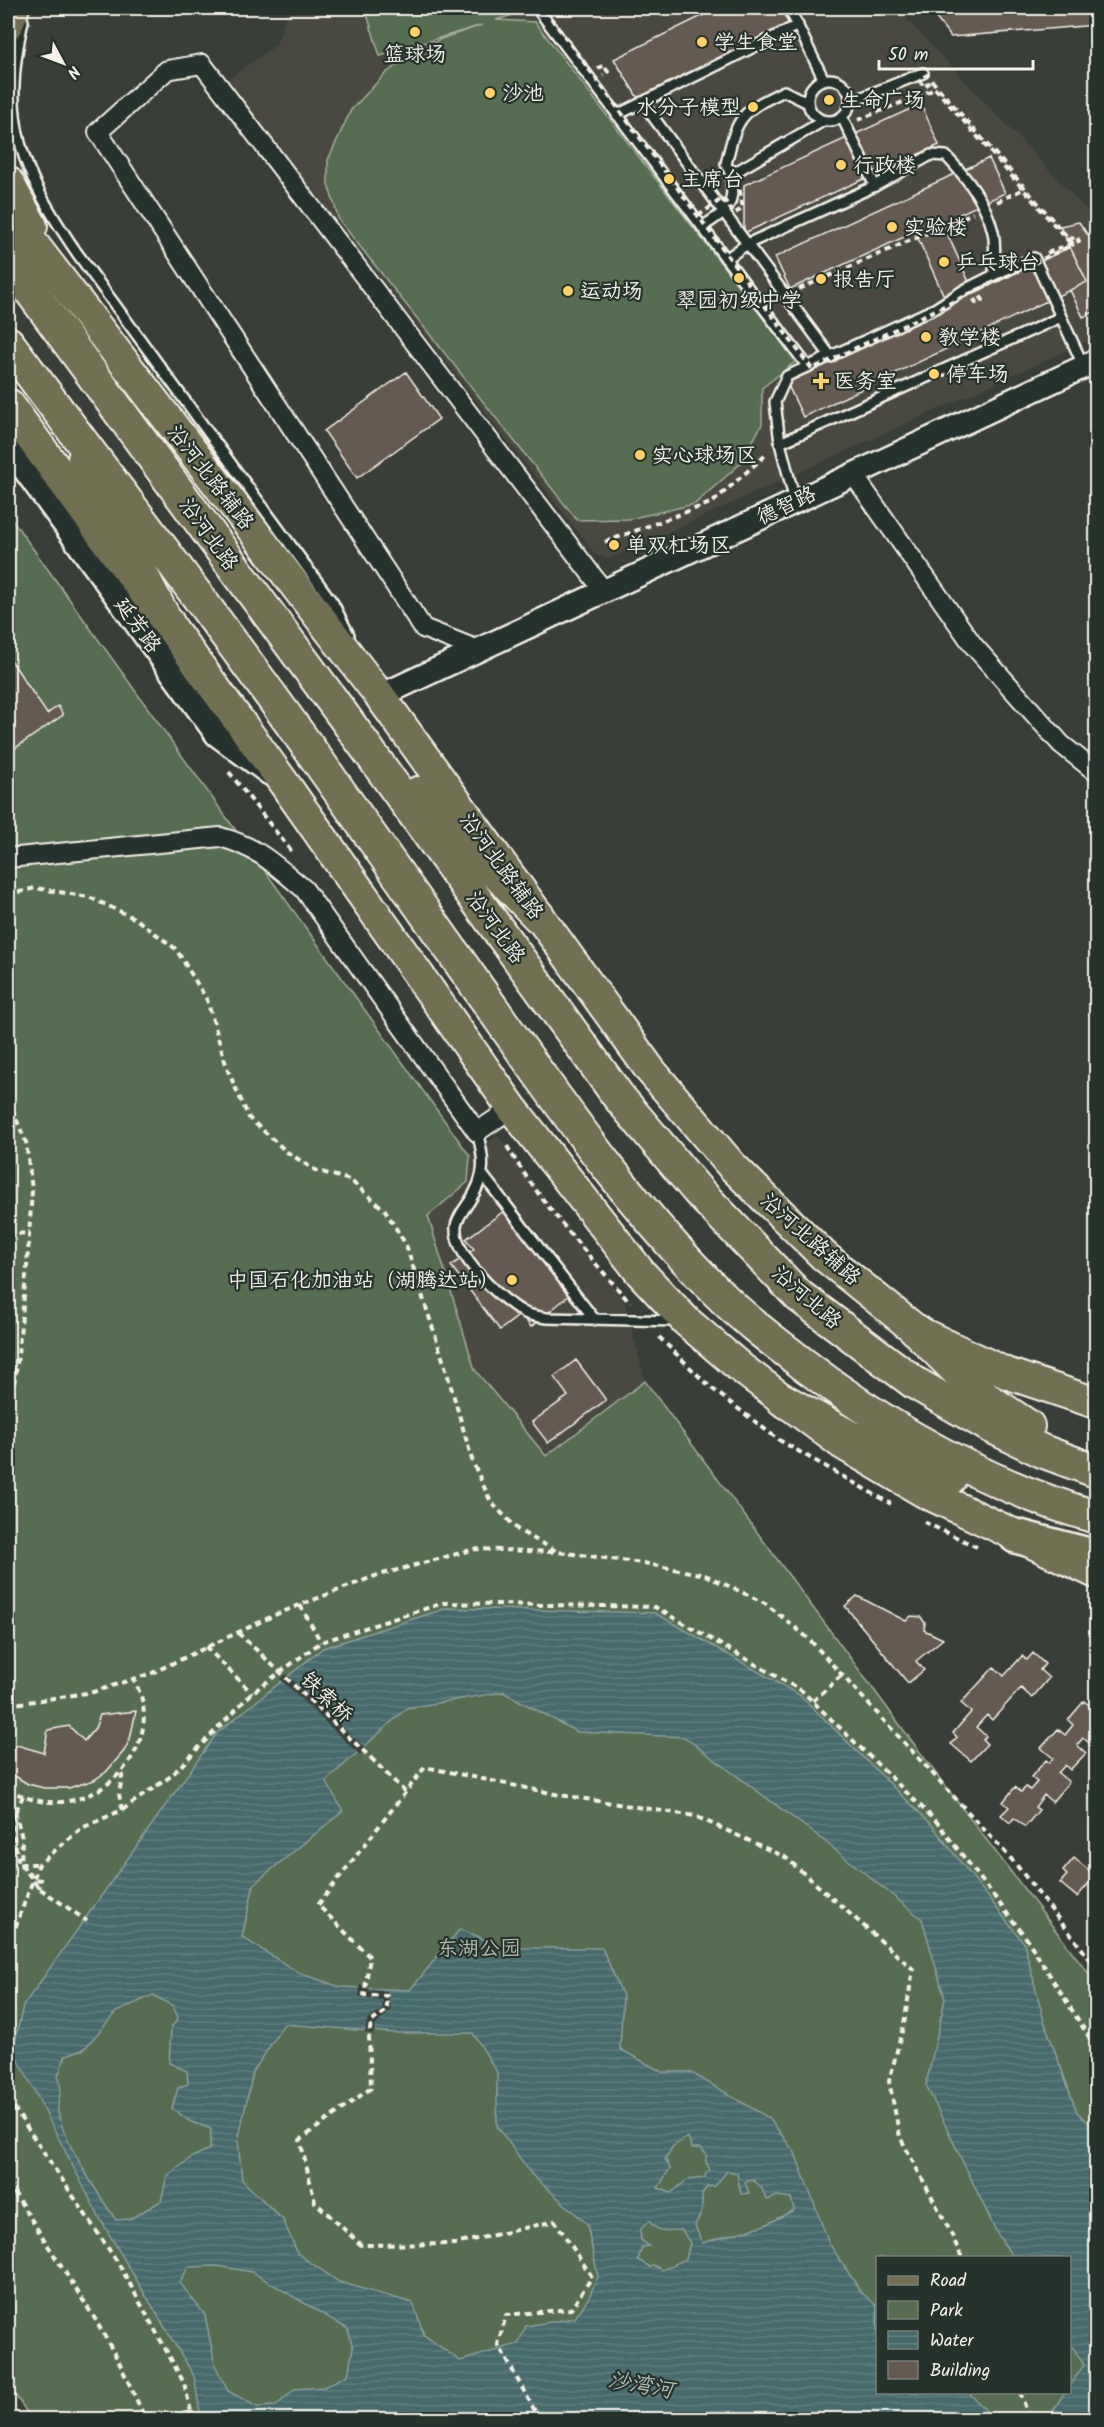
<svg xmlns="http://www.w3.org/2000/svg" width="1104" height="2427" viewBox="0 0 1104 2427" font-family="Kalam,'LXGW WenKai TC',sans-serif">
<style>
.built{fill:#494a43}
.park{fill:#576d51;stroke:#a6af9c;stroke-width:1.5;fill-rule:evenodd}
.water{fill:url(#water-rules);stroke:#8ca09e;stroke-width:1.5;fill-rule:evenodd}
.pier{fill:#393f38}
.building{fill:#655a51;stroke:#f4f1e8;stroke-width:1.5}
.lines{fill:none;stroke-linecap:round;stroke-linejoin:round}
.service-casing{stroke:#f4f1e8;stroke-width:14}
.minor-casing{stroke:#f4f1e8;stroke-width:22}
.tertiary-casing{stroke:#f4f1e8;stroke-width:27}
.primary-casing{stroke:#f4f1e8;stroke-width:34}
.trunk-casing{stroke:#f4f1e8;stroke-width:36}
.motorway-casing{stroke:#f4f1e8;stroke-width:38}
.path{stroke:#f4f1e8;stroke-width:4;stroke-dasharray:6 4.5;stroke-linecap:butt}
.service{stroke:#26332d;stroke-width:9}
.minor{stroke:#26332d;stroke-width:18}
.tertiary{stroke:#26332d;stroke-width:22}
.primary{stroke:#726f52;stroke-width:30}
.trunk{stroke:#726f52;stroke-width:32}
.motorway{stroke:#726f52;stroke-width:33}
.path-bridge{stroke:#f4f1e8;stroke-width:4;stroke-dasharray:6 4.5;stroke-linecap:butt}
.poi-dot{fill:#ffd166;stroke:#26332d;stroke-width:2}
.labels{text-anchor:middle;stroke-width:4.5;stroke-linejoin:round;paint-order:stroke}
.poi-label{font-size:21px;fill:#f4f1e8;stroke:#26332d;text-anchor:start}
.street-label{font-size:21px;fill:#f4f1e8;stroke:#26332d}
.park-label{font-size:21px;fill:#b5bcac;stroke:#26332d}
.water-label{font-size:22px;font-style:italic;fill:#aebbb6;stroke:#26332d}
</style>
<defs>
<pattern id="water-rules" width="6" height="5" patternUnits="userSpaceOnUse" patternTransform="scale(1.5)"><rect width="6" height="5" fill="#466a6c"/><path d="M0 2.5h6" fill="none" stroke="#618081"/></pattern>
</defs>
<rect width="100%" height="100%" fill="#393f38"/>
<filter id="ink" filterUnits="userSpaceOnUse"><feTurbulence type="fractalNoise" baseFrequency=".0167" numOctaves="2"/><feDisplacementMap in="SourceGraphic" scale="12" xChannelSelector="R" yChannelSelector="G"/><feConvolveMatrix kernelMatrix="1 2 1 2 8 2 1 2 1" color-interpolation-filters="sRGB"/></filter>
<g filter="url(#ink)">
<!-- built -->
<path class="built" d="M310 8H896L1096 220V337L609 559 596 555 227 80 276 45 287 14Z
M498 1136 625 1302 645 1381 546 1457 475 1369 428 1216 468 1182 470 1156Z"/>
<!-- park -->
<path class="park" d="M365 8H536L496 20 535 22 796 361 762 388V424L741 463 695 504 629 519 577 520 339 220 328 184V160L351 110 385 74 415 52 441 39 482 25 380 56Z
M8 514 470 1156 468 1182 428 1216 475 1370 546 1456 645 1381 940 1779 1096 1983V2419L32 2420 8 2384ZM878 2258H1070V2392H878Z"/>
<!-- water -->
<path class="water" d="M447 1608 655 1613 801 1696 931 1824 1024 1943 1044 2021 1077 2112 1096 2130V2419L567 2420 561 2416 549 2420 201 2419 194 2376 100 2219 13 2049 23 2006 217 1733 323 1648ZM503 1692 577 1732 684 1737 818 1836 922 1919 945 1999 926 2085 998 2235 1013 2257 1070 2258V2343L1084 2365 1070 2385V2392L1064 2393 1052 2413 993 2418 969 2393 878 2392 877 2306 861 2292 829 2243 795 2153 769 2118 690 2072H662L620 2049 623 1996 602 1948H505L460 1929 410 1990 340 1987 299 1973 242 1937 254 1884 343 1811 326 1781 407 1708ZM153 1995 173 2006 178 2018 171 2028 169 2063 187 2071 188 2084 178 2088 172 2108 189 2121 211 2129 210 2149 194 2156 167 2176 161 2201 130 2219 116 2220C100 2197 62 2139 58 2112 56 2098 65 2093 58 2076L66 2055 84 2049 116 2012ZM284 2024 394 2033H473L497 2072V2126L532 2175 587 2224 598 2277 589 2297 575 2318 526 2326 518 2344 460 2361 424 2335 413 2303 339 2282 298 2254 283 2220 242 2180 238 2141 253 2072ZM688 2137 692 2148H701L706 2154V2162L710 2170 706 2173 705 2178 687 2180 671 2193 658 2188 670 2168 665 2159 673 2146ZM727 2171 737 2173 741 2194 749 2193 745 2182 753 2180 761 2187 767 2200 777 2196 791 2198 794 2210 765 2225 702 2243 695 2225 702 2212V2194L707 2187 715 2186ZM649 2221C659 2235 668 2229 682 2230L690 2243 686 2259 662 2270 653 2265 650 2267 638 2260 642 2247 649 2246 641 2240 640 2230ZM217 2266 252 2272 348 2329 353 2348 348 2375 324 2387 295 2389 276 2406 257 2407 228 2391 215 2365 205 2315 180 2283 188 2267Z"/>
<!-- pier -->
<path class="pier" d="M286 1674 366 1749 360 1755 280 1679Z
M360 1985 368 1986 369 1991H387L391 2010 375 2026 374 2034 365 2033 367 2020 382 2010 383 2000 359 1998Z"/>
<!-- building -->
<path class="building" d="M718 8H781L789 25 639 100 614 59Z
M928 8H1096V25L951 37Z
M921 104 939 145 744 233V185Z
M989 158 1005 193 942 222 974 293 948 305 915 232 790 289 775 257Z
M1079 222 1087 234 1096 239V311L1083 317 1070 290 1087 282 1060 226Z
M1070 247 1087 282 803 417 787 383Z
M406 372 439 419 357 478 324 431Z
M8 656 47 714 58 706 63 715 8 753Z
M508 1208 572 1293 531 1327 521 1314 500 1330 451 1266 474 1249 466 1239Z
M576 1360 606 1400 548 1443 532 1422 568 1396 554 1377Z
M857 1596 906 1621 911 1616 921 1617 925 1623 924 1630 943 1639 916 1661 924 1670 908 1683 845 1606Z
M1033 1653 1045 1664 1040 1670 1049 1678 1032 1698 1021 1688 992 1720 987 1715 976 1727 986 1736 983 1740 987 1744 971 1761 951 1744 957 1737 953 1733 971 1712 961 1703 994 1667 1004 1676 1022 1656 1027 1660Z
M1084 1701 1096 1711V1740L1092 1745 1083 1738 1077 1745 1086 1753 1070 1770 1065 1765 1058 1773 1069 1782 1052 1802 1044 1795 1035 1807 1039 1810 1025 1827 1014 1818 1010 1823 1001 1815 1009 1807 1003 1802 1015 1787 1021 1792 1026 1787 1030 1790 1037 1782 1031 1777 1046 1760 1049 1763 1053 1758 1041 1748 1058 1729 1065 1735 1073 1725 1068 1720Z
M136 1711 130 1739 124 1751 106 1772 94 1780 69 1788H44L28 1784 8 1772V1757L17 1745 44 1753 48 1730 69 1726 84 1741 95 1728 100 1715Z
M1096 1851V1875L1077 1897 1060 1883 1067 1875 1063 1871 1074 1858 1089 1870 1095 1863 1090 1858Z"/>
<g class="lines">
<defs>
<path id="service" d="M789 8 824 80
M539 11 808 367
M23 21C0 122 21 171 77 253L333 603 349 635
M808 100a21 21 0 1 1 42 0a21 21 0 1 1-42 0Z
M642 102 831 357
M850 102 923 73
M617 115 798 25
M732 174 823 121
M702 227C720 215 733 210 732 187 732 177 731 173 726 164 737 117 740 112 784 91L808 103
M726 259 747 244 875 186
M994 275 1034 258 1084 367
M780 443 1061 317
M795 501 780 443 775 402 787 376 936 308 964 290 994 275C994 262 996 245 993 232 986 202 967 178 946 156L931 155 875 186 842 117
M477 1132C485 1160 486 1177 469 1202 464 1209 457 1218 456 1226 453 1256 500 1299 525 1313 532 1316 540 1317 547 1318L677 1321
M482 1174 595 1320"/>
<path id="minor" d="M853 474 973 645 1061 744 1096 772
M478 650 423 628 98 132 167 70 202 64 604 591
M8 858 220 837C258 847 275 865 304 889L477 1132 512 1108"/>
<path id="tertiary" d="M8 447 217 735 270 774
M380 696 1096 361"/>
<path id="primary" d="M8 24 14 8
M8 182 32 226
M8 211 380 696 651 1071 732 1166 824 1256 917 1331 1006 1373 1096 1403
M83 459 168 623 286 786 512 1108 640 1272 686 1321 741 1368 841 1443 924 1492 1096 1573"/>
<path id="trunk" d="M8 260 342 714 618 1096 698 1191 799 1296 915 1383 986 1424 1042 1451 1096 1471
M8 343C115 488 226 630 330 778 390 862 449 948 509 1032 574 1124 639 1215 719 1294 746 1321 777 1344 807 1367 895 1434 990 1486 1096 1517
M8 405 168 623
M418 793 539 917
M917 1331 984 1397 1028 1426
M783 1400 850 1437 950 1478"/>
<path id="motorway" d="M1016 1536 1096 1557"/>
</defs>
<!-- service casing -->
<use href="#service" class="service-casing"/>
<!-- minor casing -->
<use href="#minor" class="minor-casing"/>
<!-- tertiary casing -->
<use href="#tertiary" class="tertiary-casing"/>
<!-- primary casing -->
<use href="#primary" class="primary-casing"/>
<!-- trunk casing -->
<use href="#trunk" class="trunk-casing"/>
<!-- motorway casing -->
<use href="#motorway" class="motorway-casing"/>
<!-- path -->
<path class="path" d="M598 69 604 65 608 72 603 76
M935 88 1071 244
M858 120 935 89
M997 202 1023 189
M1047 253 1079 241 1076 236 1069 240
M799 289 973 213
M974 299 976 303 983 300 980 296
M605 542 713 502 768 453
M229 772 291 851
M8 895 35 888 89 897 136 919 176 949 207 1000 228 1071 249 1118 287 1152 315 1170 350 1180 385 1210 406 1245 445 1366 473 1463 491 1502 518 1530 558 1552 643 1563 705 1575 765 1603 808 1638 1014 1862 1096 1967
M8 1100 26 1142 32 1190 27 1267 17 1364 8 1422
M507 1146C540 1203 587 1253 630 1303
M8 1236 30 1232
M659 1337 710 1387 779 1440 891 1504
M924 1522 979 1548
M300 1605 321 1642
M238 1633 263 1656
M206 1647 252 1693
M813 1701 842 1675
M8 1705 93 1692 152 1673 277 1614 375 1576 475 1549 555 1552
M371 1758 405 1792
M8 1789C21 1796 35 1802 51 1802 101 1805 151 1757 143 1705 142 1696 137 1687 134 1679
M23 1796 11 1821 19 1864 35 1879 41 1880 39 1888
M122 1810 119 1794 123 1772
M15 1811 22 1838 21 1864H39
M8 1947 39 1864 82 1828 122 1810 171 1776 252 1693 321 1642 443 1603 655 1607 802 1691 936 1821 1027 1939 1096 2048
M8 2099 120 2266 184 2383 193 2420
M8 2183 95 2319 118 2360 146 2420
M1020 2392 1030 2420
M540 2420 498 2344 506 2315 571 2309 592 2277 555 2221 455 2244 361 2245 315 2202 300 2140 371 2088 369 2037 371 2022 387 2010V1996L364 1995 370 1957 318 1905 425 1767 560 1795 695 1816 785 1857 913 1969 904 2024 889 2081 900 2137 950 2231 962 2258"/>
<!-- service -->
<use href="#service" class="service"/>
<!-- minor -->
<use href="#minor" class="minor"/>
<!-- tertiary -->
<use href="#tertiary" class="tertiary"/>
<!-- primary -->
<use href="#primary" class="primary"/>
<!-- trunk -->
<use href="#trunk" class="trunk"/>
<!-- motorway -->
<use href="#motorway" class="motorway"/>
<!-- path-bridge -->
<path class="path-bridge" d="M545 10 812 369 1074 244
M930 82 924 87 920 81 927 75 1076 247
M698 216 723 198 734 214 743 208 738 181
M263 1656 371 1758
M21 1864 39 1888 87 1921"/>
</g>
</g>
<!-- markers -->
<g class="poi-dot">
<circle cx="415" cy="32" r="6"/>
<circle cx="702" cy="42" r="6"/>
<circle cx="490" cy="93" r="6"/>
<circle cx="829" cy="100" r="6"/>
<circle cx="753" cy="107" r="6"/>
<circle cx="841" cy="165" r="6"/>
<circle cx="669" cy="179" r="6"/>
<circle cx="892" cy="227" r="6"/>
<circle cx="944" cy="262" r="6"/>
<circle cx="739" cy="278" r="6"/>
<circle cx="821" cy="279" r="6"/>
<circle cx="568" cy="291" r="6"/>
<circle cx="926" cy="337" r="6"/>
<circle cx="934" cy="374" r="6"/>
<path d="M818 372h6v6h6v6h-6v6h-6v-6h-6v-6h6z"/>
<circle cx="640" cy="455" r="6"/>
<circle cx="614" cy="545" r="6"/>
<circle cx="512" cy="1280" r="6"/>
</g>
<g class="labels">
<!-- poi labels -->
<g class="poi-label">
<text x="714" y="49">学生食堂</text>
<text x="415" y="61" text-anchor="middle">篮球场</text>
<text x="502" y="100">沙池</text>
<text x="841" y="107">生命广场</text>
<text x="741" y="114" text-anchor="end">水分子模型</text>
<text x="853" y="172">行政楼</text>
<text x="681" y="186">主席台</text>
<text x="904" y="234">实验楼</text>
<text x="956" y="269">乒乓球台</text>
<text x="833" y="286">报告厅</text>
<text x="580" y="298">运动场</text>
<text x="739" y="307" text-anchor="middle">翠园初级中学</text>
<text x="938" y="344">教学楼</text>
<text x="946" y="381">停车场</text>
<text x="834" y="388">医务室</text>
<text x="652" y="462">实心球场区</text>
<text x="626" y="552">单双杠场区</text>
<text x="500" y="1287" text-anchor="end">中国石化加油站（湖腾达站）</text>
</g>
<!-- street labels -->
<g class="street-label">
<text transform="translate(211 477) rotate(52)" y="7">沿河北路辅路</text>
<text transform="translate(786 505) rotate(-25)" y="7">德智路</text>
<text transform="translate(209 534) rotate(54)" y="7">沿河北路</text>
<text transform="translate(138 625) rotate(54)" y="7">延芳路</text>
<text transform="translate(502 866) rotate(54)" y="7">沿河北路辅路</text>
<text transform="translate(496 927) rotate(54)" y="7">沿河北路</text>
<text transform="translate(811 1239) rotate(42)" y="7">沿河北路辅路</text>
<text transform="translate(807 1297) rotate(41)" y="7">沿河北路</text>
<text transform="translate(327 1697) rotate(44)" y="7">铁索桥</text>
</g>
<!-- park labels -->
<g class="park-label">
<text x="479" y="1955">东湖公园</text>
</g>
<!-- water labels -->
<g class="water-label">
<text transform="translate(641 2384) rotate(10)" y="8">沙湾河</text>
</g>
</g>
<!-- margin -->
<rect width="1104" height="2427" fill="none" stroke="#26332d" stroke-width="30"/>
<rect x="15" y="15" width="1074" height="2397" fill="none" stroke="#f4f1e8" stroke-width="2" filter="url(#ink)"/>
<!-- legend -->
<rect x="876" y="2256" width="195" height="138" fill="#26332d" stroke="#787f78" stroke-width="1.5"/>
<rect x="888" y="2276" width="30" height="9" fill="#726f52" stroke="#787f78" stroke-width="1.5"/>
<text x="930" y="2286" font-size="18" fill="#f4f1e8">Road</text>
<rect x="888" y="2301" width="30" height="18" fill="#576d51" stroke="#787f78" stroke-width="1.5"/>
<text x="930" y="2316" font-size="18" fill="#f4f1e8">Park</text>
<rect x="888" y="2331" width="30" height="18" fill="url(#water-rules)" stroke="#787f78" stroke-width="1.5"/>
<text x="930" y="2346" font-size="18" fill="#f4f1e8">Water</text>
<rect x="888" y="2361" width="30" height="18" fill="#655a51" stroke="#787f78" stroke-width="1.5"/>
<text x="930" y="2376" font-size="18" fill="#f4f1e8">Building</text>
<!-- north arrow -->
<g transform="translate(63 63) rotate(131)" stroke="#26332d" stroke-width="4.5" paint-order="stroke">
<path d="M0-4.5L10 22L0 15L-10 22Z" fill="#f4f1e8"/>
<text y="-9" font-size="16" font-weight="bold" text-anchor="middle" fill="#f4f1e8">N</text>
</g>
<!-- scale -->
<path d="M879 60v9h154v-9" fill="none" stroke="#f4f1e8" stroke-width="3"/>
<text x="888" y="60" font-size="18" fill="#f4f1e8" stroke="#26332d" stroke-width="4.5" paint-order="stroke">50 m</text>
</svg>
